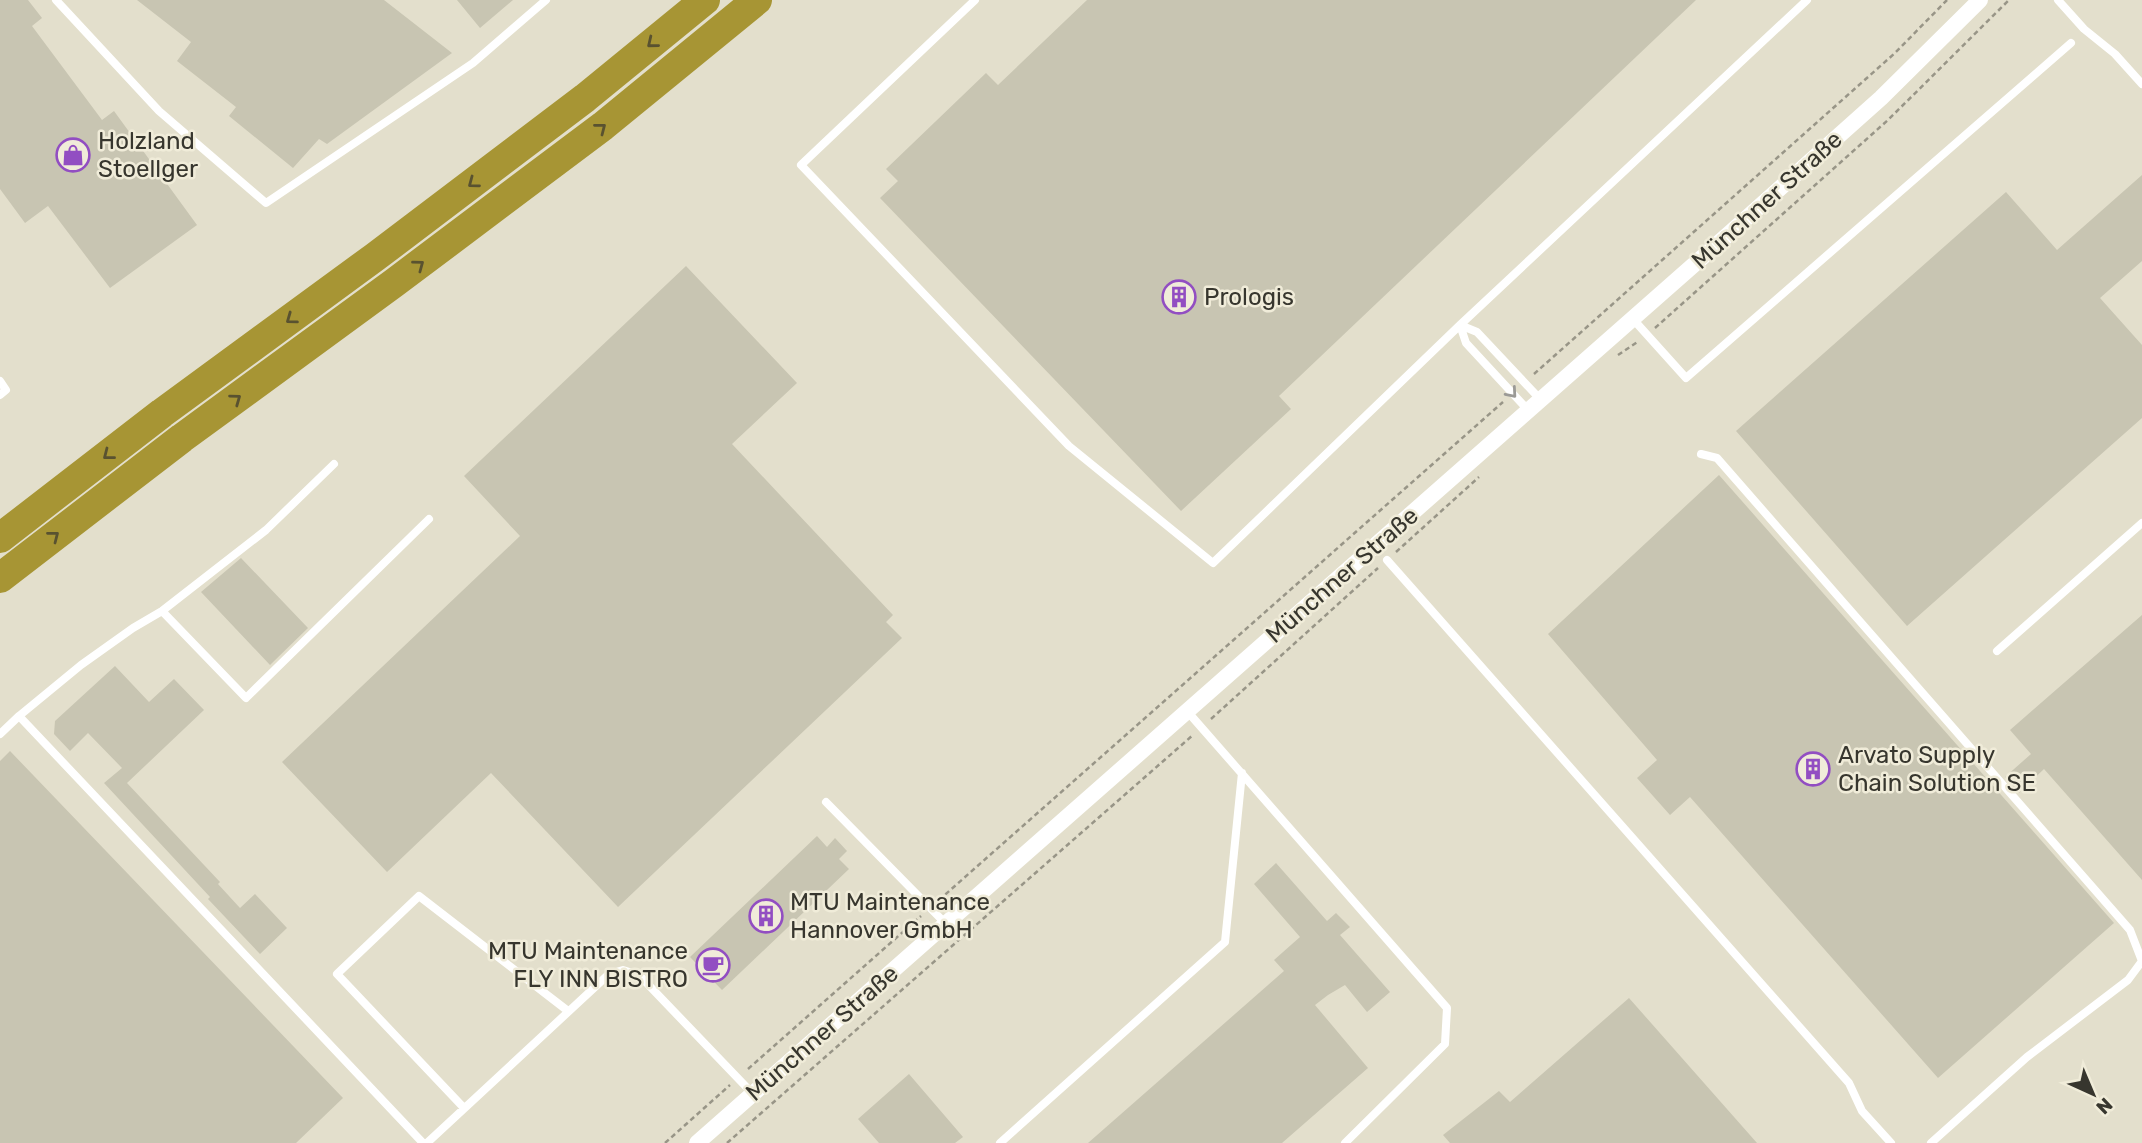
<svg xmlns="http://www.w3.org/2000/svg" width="2142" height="1143" viewBox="0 0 2142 1143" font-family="Rubik,sans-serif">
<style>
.building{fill:#c8c5b2}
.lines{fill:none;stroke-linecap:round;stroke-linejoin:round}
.path{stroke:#989587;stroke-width:2.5;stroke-dasharray:5 3.5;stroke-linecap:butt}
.lane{stroke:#fff;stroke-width:8}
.street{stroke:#fff;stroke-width:16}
.highway{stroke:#a79534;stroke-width:30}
.oneway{stroke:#595230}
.oneway2{stroke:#9b9a96}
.labels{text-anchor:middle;stroke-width:5;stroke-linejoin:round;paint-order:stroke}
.poi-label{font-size:24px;fill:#37362e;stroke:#f0ecd9;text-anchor:start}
.street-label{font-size:24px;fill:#37362e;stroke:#f0ecd9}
</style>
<rect width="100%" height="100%" fill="#e3dfcc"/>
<!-- building -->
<path class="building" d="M0 0H28L42 18 32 26 102 120 114 111 197 225 110 288 48 206 25 223 0 189Z
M137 0H384L452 53 327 144 319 139 293 168 229 116 236 107 177 61 191 42Z
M457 0H513L480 28Z
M1087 0H1696L1279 396 1291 409 1181 511 880 198 898 181 886 169 986 73 998 85Z
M2142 175V261L2100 298 2142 345V418L1907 626 1736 431 2006 192 2057 250Z
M686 266 797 383 732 444 893 615 886 622 902 638 618 907 491 773 387 872 282 762 520 536 464 476Z
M1719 475 2114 923 1938 1078 1690 797 1670 815 1637 778 1657 760 1548 634Z
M241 558 308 628 270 665 201 592Z
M2142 615V880L2044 769 2019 793 2005 777 2031 754 2010 730Z
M115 666 149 702 174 679 204 710 127 783 220 882 218 884 240 908 255 894 287 928 260 954 208 899 210 897 104 783 122 768 88 733 70 751 54 734 55 721Z
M10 751 343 1098 296 1143H0V761Z
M817 836 827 847 835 838 847 851 839 859 849 869 722 990 690 957Z
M1276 863 1327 921 1336 913 1350 927 1340 935 1390 992 1367 1012 1345 985 1328 995 1315 1005 1368 1068 1282 1143H1088L1284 971 1274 960 1300 937 1254 884Z
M1629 998 1757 1143H1450L1443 1135 1499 1091 1510 1102Z
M909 1074 963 1137 955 1143H879L858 1119Z"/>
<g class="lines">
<!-- path -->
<path class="path" d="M1655 328 1888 120 2009 0
M1618 355 1639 341
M1534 374 1895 53 1947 0
M1396 552 1479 477
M1211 719 1378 568
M939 900 1503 402
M748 1069 921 916
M665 1143 730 1085
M727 1143 1193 735"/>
<!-- lane -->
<path class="lane" d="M56 0 159 111 266 203 473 63 546 0
M975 0 801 165 1069 446 1213 563 1460 325 1807 0
M2058 0 2084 29 2115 54 2142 84
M1632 318 1686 378 2071 43
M1460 325 1477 332 1540 399
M1460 325 1466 343 1528 410
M0 381 6 390 0 395
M1701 454 1717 458 2130 930 2142 961
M334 464 266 530 162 611 133 628 81 665 19 716 423 1143
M1387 560 1849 1083 1862 1111 1891 1143
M162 611 246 698 429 519
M1997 651 2142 523
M1187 711 1447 1008 1445 1044 1345 1143
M0 734 19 716
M826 802 946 924
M464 1108 337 974 419 896 568 1011
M427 1143 609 974 623 970 639 975 753 1094
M1000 1143 1225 942 1242 773
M1931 1143 2027 1057 2128 980 2142 961"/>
<!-- street -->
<path class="street" d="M697 1143 1731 232 1881 98 1980 0"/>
<!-- highway -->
<path class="highway" d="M0 538 162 413 375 257 585 98 705 0
M0 578 182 438 394 283 603 126 757 0"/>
</g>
<!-- one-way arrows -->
<defs><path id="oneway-chevron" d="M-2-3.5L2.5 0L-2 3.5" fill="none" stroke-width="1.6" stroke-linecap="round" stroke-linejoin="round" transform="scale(1.75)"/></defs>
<g class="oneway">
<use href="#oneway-chevron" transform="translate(652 43) rotate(141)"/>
<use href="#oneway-chevron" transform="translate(601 128) rotate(-38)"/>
<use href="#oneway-chevron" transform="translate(473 183) rotate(143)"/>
<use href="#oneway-chevron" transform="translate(419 265) rotate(-37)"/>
<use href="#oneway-chevron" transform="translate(291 319) rotate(144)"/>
<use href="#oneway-chevron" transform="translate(236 399) rotate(-36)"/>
<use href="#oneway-chevron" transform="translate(108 455) rotate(142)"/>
<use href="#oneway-chevron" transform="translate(54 536) rotate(-38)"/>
</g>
<use class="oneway2" href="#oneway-chevron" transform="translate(1512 393) rotate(49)"/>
<!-- icons -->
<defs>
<symbol id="shop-ring" viewBox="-11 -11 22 22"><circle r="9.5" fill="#f0ecd9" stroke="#924ec2" stroke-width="1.5"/><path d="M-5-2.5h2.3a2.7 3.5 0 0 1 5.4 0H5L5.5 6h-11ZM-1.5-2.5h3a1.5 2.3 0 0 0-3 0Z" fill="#924ec2"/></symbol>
<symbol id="building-ring" viewBox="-11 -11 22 22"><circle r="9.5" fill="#f0ecd9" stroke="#924ec2" stroke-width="1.5"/><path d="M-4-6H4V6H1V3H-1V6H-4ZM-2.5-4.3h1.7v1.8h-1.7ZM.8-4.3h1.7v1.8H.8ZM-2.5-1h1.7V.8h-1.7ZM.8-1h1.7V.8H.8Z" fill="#924ec2"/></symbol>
<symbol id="cafe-ring" viewBox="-11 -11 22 22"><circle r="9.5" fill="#f0ecd9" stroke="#924ec2" stroke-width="1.5"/><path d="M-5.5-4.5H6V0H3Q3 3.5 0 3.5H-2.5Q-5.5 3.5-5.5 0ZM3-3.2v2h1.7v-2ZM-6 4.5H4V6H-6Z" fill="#924ec2"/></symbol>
</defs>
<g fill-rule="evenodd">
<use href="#shop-ring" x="54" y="136" width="38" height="38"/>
<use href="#building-ring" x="1160" y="278" width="38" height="38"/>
<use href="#building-ring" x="1794" y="750" width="38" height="38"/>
<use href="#building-ring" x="747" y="897" width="38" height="38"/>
<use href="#cafe-ring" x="694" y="946" width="38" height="38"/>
</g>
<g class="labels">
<!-- poi labels -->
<g class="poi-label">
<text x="98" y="149">Holzland<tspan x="98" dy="28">Stoellger</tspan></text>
<text x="1204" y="305">Prologis</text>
<text x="1838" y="763">Arvato Supply<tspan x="1838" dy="28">Chain Solution SE</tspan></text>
<text x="790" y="910">MTU Maintenance<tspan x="790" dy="28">Hannover GmbH</tspan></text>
<text x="688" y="959" text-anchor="end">MTU Maintenance<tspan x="688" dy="28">FLY INN BISTRO</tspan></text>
</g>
<!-- street labels -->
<g class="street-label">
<text transform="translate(1767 200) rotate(-42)" y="8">Münchner Straße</text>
<text transform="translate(1342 575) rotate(-41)" y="8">Münchner Straße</text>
<text transform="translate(822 1033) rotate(-41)" y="8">Münchner Straße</text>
</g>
</g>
<!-- north arrow -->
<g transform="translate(2093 1094) rotate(136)" stroke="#f0ecd9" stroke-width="5" paint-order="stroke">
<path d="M0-5L12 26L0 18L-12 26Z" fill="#37362e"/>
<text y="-10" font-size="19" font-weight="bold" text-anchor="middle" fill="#37362e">N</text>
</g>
</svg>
